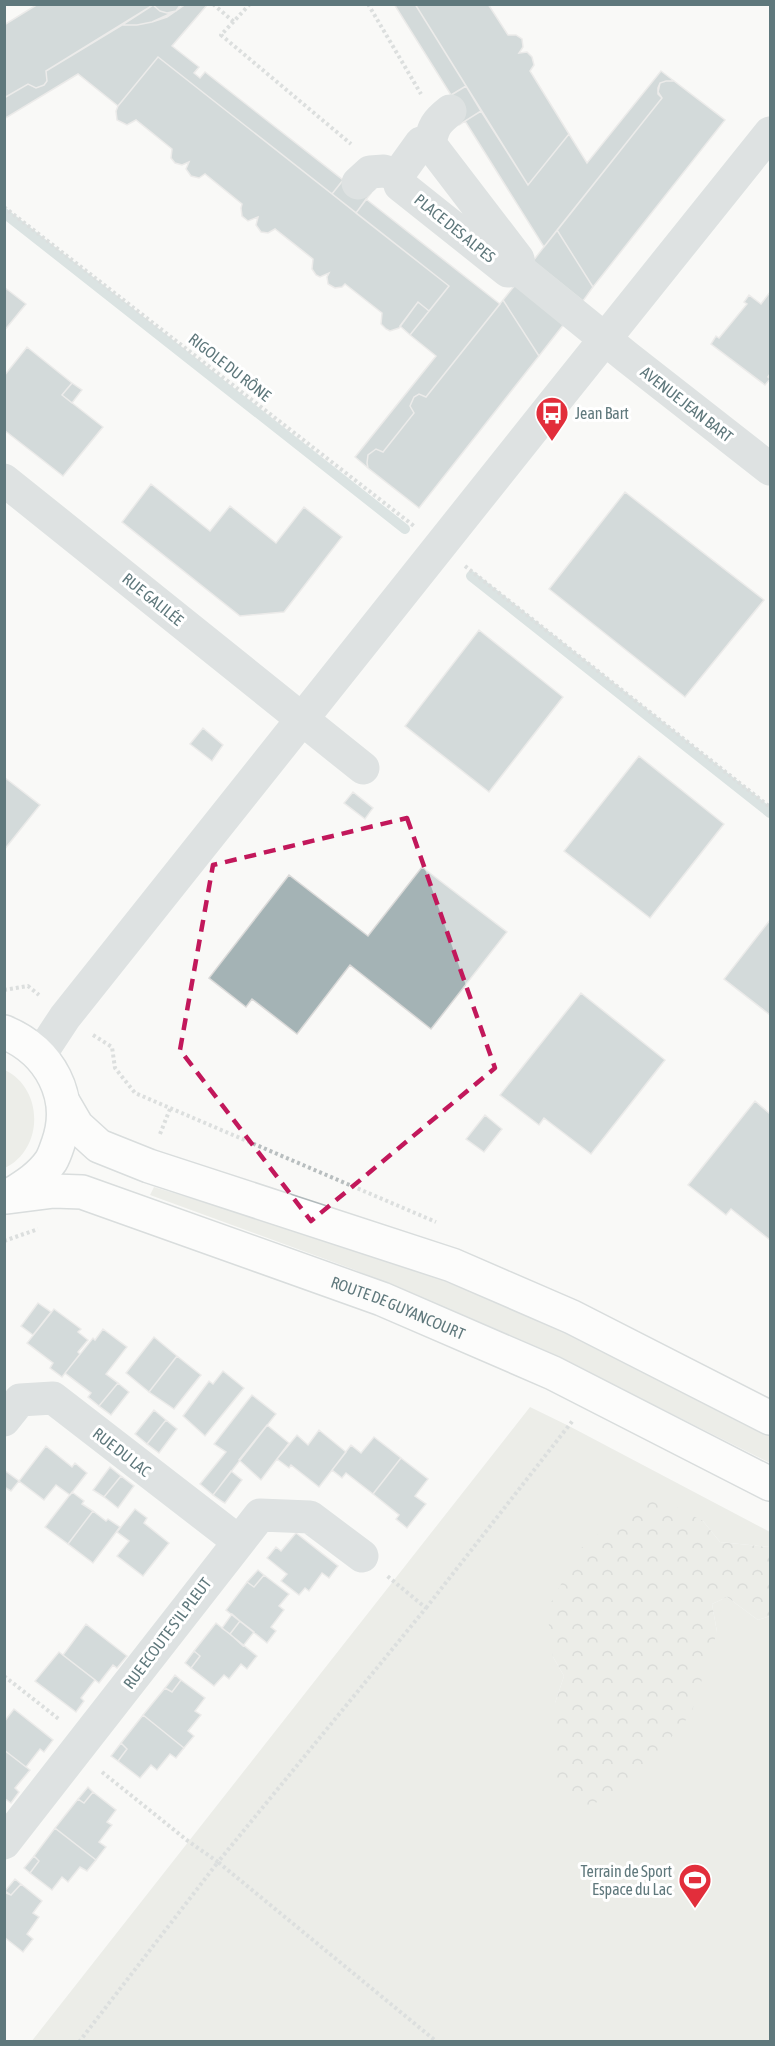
<svg xmlns="http://www.w3.org/2000/svg" width="775" height="2046" viewBox="0 0 775 2046" font-family="'Asap Condensed',sans-serif">
<style>
.grass{fill:#dbded6}
.forest{fill:url(#forest-crowns)}
.lines{fill:none;stroke-linecap:round;stroke-linejoin:round}
.stream{stroke:#b5c7c7;stroke-width:10}
.building{fill:#a4b3b5;stroke:#dbdad9;stroke-width:1.5}
.major-casing{stroke:#b1babc;stroke-width:36}
.path{stroke:#b8bebf;stroke-width:4;stroke-dasharray:3 3;stroke-linecap:butt}
.minor{stroke:#bdc6c7;stroke-width:33}
.major{stroke:#fff;stroke-width:33}
.marked{fill:none;stroke:#c2185b;stroke-width:4.5;stroke-dasharray:12 8;stroke-linejoin:round}
.labels{text-anchor:middle;stroke-width:6;stroke-linejoin:round;paint-order:stroke}
.street-label{font-size:16px;fill:#5f787c;stroke:#fff}
.poi-label{font-size:16px;fill:#5f787c;stroke:#fff;text-anchor:start}
</style>
<defs>
<pattern id="forest-crowns" width="20" height="18" patternUnits="userSpaceOnUse" patternTransform="scale(1.5)"><rect width="20" height="18" fill="#dbded6"/><path d="M2 6a3 3 0 1 1 6 0M12 15a3 3 0 1 1 6 0" fill="none" stroke="#b5b9b3"/></pattern>
</defs>
<rect width="100%" height="100%" fill="#f9f9f7"/>
<!-- grass -->
<path class="grass" d="M5 1070C44 1089 44 1149 5 1168Z
M154 1187C248 1216 342 1243 435 1277 549 1319 661 1381 770 1436V1463L660 1408 446 1309 355 1270 150 1195Z
M530 1407 569 1426 770 1532V1547L720 1542 703 1521 553 1657 564 1676 555 1703 717 1632 712 1604 727 1597 758 1620 770 1616V2041L31 2042Z"/>
<!-- forest -->
<path class="forest" d="M649 1493 703 1521 720 1542 770 1547V1616L758 1620 727 1597 712 1604 717 1632 691 1714 633 1782 583 1810 555 1790V1703L564 1676 553 1657 547 1610 580 1549Z"/>
<g class="lines">
<!-- stream -->
<path class="stream" d="M4 213 405 529
M471 576 770 813"/>
</g>
<!-- building -->
<path class="building" d="M38 4H181L176 11 167 13 160 11 153 5 46 71 47 81 44 85 36 88 28 84 4 98V25Z
M186 4H208L172 46 199 67 194 73 200 78 205 72 343 180 332 194 158 57 118 106 78 74 4 119V98L28 84 36 88 44 85 47 81 46 71 122 25H137L152 22 167 17Z
M394 4H415L466 86 451 95Z
M415 4H488L508 35H516L522 39 523 47 519 53 527 52 532 57 534 65 530 71 569 134 528 185Z
M153 5 160 11 167 13 176 11 152 22 137 25H122Z
M158 57 449 286 429 311 418 302 399 328 390 331 386 329 381 324 382 313 345 284 342 287 335 288 328 284 327 277 329 273 320 277 316 275 312 269 313 259 275 229 268 233 261 232 256 225 258 217 248 221 242 216 241 208 242 204 205 174 199 178 191 176 186 169 189 162 182 165 175 163 171 158 172 149 136 120 127 125 117 120 116 111 118 106Z
M661 71 674 81H666L660 83 658 92 662 98 544 247 465 121 481 111 528 185 569 134 587 163Z
M666 81H674L725 120 593 287 557 230 662 98 658 94V88L660 83Z
M466 86 481 111 459 125 443 100Z
M348 174 371 193 356 213 332 194Z
M366 199 500 304 426 397 419 394 414 397 410 406 414 413 383 452 376 449 368 455 367 463 368 468 355 457 436 356 410 335 449 286 356 213Z
M557 230 593 287 583 301 533 261Z
M515 285 564 324 539 356 503 300Z
M4 287 26 304 4 331Z
M770 292V374L768 377 770 379 765 385 711 344 716 336 719 338 747 304 744 302 749 295 761 304Z
M503 300 539 356 419 508 368 468 367 463 368 455 376 449 383 452 414 413 410 406 414 397 419 394 426 397Z
M418 302 429 311 410 335 400 326Z
M27 347 72 383 62 395 103 427 63 476 4 430V376Z
M72 383 82 390 72 403 62 395Z
M151 484 210 531 230 506 276 543 304 507 342 537 284 612 240 616 122 522Z
M625 492 764 600 685 697 549 589Z
M479 630 563 697 489 792 405 726Z
M203 728 223 745 212 761 190 744Z
M639 756 724 824 650 918 564 851Z
M4 777 40 805 4 850Z
M353 792 373 808 365 819 344 803Z
M422 867 507 932 431 1029 350 965 297 1034 252 999 246 1007 209 978 289 875 368 936Z
M770 920V1015L724 979Z
M581 993 665 1060 591 1154 544 1118 539 1125 500 1095Z
M755 1101 770 1114V1240L731 1209 726 1215 688 1185Z
M485 1115 502 1129 484 1152 466 1139Z
M38 1303 51 1312 33 1335 21 1326Z
M54 1309 81 1329 78 1332 88 1340 78 1352 80 1354 62 1377 50 1368 53 1363 27 1343Z
M103 1329 127 1347 106 1374 118 1383 99 1406 88 1397 91 1393 65 1373 93 1338 95 1340Z
M154 1337 177 1356 149 1392 126 1373Z
M177 1356 201 1375 174 1409 149 1392Z
M223 1371 244 1388 205 1436 183 1416 209 1381 213 1384Z
M118 1383 129 1392 111 1415 99 1406Z
M252 1395 276 1414 213 1495 200 1484 226 1452 214 1444Z
M154 1410 166 1420 147 1444 135 1434Z
M166 1420 177 1429 159 1453 147 1444Z
M267 1425 289 1443 261 1480 239 1460Z
M319 1430 346 1452 319 1487 291 1465 289 1468 277 1459 297 1435 308 1445Z
M374 1437 401 1458 373 1494 346 1473 342 1478 332 1470 351 1445 361 1453Z
M46 1446 72 1467 75 1463 87 1473 70 1495 56 1485 44 1500 19 1481Z
M401 1458 428 1479 415 1496 426 1504 407 1528 396 1519 399 1515 373 1494Z
M110 1467 121 1476 104 1497 93 1490Z
M4 1470 19 1481 11 1491 4 1487Z
M231 1471 242 1480 225 1503 223 1502 213 1495Z
M121 1476 134 1486 118 1508 104 1497Z
M72 1492 84 1501 82 1504 93 1511 68 1544 45 1527Z
M135 1509 147 1518 144 1523 169 1543 143 1576 117 1556 129 1541 117 1532Z
M93 1511 106 1521 108 1519 120 1527 93 1563 68 1544Z
M296 1533 338 1566 329 1578 322 1573 309 1591 305 1588 299 1595 281 1581 287 1574 267 1558 276 1547 281 1551Z
M258 1570 264 1575 254 1587 247 1582Z
M264 1575 289 1594 279 1606 284 1610 271 1627 276 1631 267 1643 226 1610 247 1582 254 1587Z
M232 1614 240 1621 230 1634 222 1628Z
M240 1621 254 1632 243 1646 230 1634Z
M216 1623 257 1656 247 1669 241 1664 229 1679 224 1675 214 1686 191 1668 200 1656 194 1651Z
M86 1624 127 1656 117 1668 113 1665 99 1683 63 1655Z
M194 1651 200 1656 191 1668 185 1663Z
M59 1652 95 1680 81 1698 84 1701 76 1712 35 1681Z
M175 1675 181 1680 172 1692 165 1688Z
M181 1680 205 1698 195 1711 201 1715 188 1731 194 1736 184 1748 143 1715 165 1688 172 1692Z
M14 1709 53 1740 44 1752 40 1749 26 1767 4 1750V1722Z
M143 1715 184 1748 176 1758 170 1754 157 1770 151 1765 140 1778 118 1761 127 1749 121 1743Z
M121 1743 127 1749 118 1761 111 1756Z
M4 1750 30 1770 15 1788 19 1792 11 1803 4 1798Z
M88 1787 93 1792 84 1803 78 1799Z
M93 1792 116 1810 107 1822 112 1825 99 1842 106 1847 96 1860 55 1828 78 1799 84 1803Z
M55 1828 96 1860 87 1871 80 1867 68 1882 62 1877 52 1890 30 1873 39 1861 34 1856Z
M34 1856 39 1861 30 1873 24 1868Z
M15 1879 21 1884 11 1895 5 1891Z
M21 1884 42 1901 33 1913 39 1917 27 1934 33 1939 23 1952 4 1937V1892L11 1895Z"/>
<g class="lines">
<defs>
<g id="major">
<path d="M4 1032C50 1051 75 1097 58 1144 56 1150 54 1156 51 1161 40 1177 25 1186 9 1196"/>
<path d="M63 1102 77 1126 99 1146 149 1166 452 1265 572 1317 770 1418"/>
<path id="s1" d="M7 1197 54 1191 82 1192 382 1299 553 1373 770 1484"/>
</g>
</defs>
<!-- major casing -->
<use href="#major" class="major-casing"/>
<!-- path -->
<path class="path" d="M213 4 234 22
M250 4 221 35 351 144
M368 4 421 94
M4 207 414 526
M465 566 770 807
M4 990 28 986 39 995
M93 1035 112 1047 115 1068 135 1093 436 1222
M160 1134 170 1109
M4 1241 38 1229
M426 1608 574 1419
M4 1676 60 1720
M102 1772 188 1841 218 1862 426 1608 386 1575
M79 2042 218 1862 437 2042"/>
<!-- minor -->
<path class="minor" d="M430 144C433 127 436 122 450 111
M358 183 370 172 384 171 398 175
M520 270 508 271 400 185 398 175 421 143 430 144 518 259 520 270 627 357 770 469
M4 480 363 768
M40 1055 65 1017C302 723 533 426 770 133
M4 1420 20 1400 53 1398 238 1541
M4 1843 260 1515 310 1517 362 1556"/>
<!-- major -->
<use href="#major" class="major"/>
</g>
<!-- marked area -->
<path d="M0 0H775V2046H0ZM407 818 495 1068 311 1221 180 1050 213 865Z" fill="#f9f9f7" fill-opacity=".55" fill-rule="evenodd"/>
<path class="marked" d="M407 818 495 1068 311 1221 180 1050 213 865Z"/>
<!-- icons -->
<defs>
<symbol id="bus-pin" viewBox="-11 -11 22 30"><path d="M0 17L-7.5 6A9.5 9.5 0 1 1 7.5 6Z" fill="#e22e3b" stroke="#fff"/><path d="M-5-6H5V4H4V6H2V4H-2V6H-4V4H-5ZM-3.5-4V0h7V-4ZM-3.5 1.2v1.5H-2V1.2ZM2 1.2v1.5H3.5V1.2Z" fill="#fff"/></symbol>
<symbol id="stadium-pin" viewBox="-11 -11 22 30"><path d="M0 17L-7.5 6A9.5 9.5 0 1 1 7.5 6Z" fill="#e22e3b" stroke="#fff"/><path d="M0-5a6.5 5 0 1 0 0 10a6.5 5 0 1 0 0-10ZM-3.5-1.8h7v3.6h-7Z" fill="#fff"/></symbol>
</defs>
<g fill-rule="evenodd">
<use href="#bus-pin" x="533" y="394" width="38" height="52"/>
<use href="#stadium-pin" x="676" y="1861" width="38" height="52"/>
</g>
<g class="labels">
<!-- street labels -->
<g class="street-label">
<text transform="translate(455 228) rotate(39)" y="6">PLACE DES ALPES</text>
<text transform="translate(230 367) rotate(38)" y="6">RIGOLE DU RÔNE</text>
<text transform="translate(687 404) rotate(38)" y="6">AVENUE JEAN BART</text>
<text transform="translate(153 599) rotate(39)" y="6">RUE GALILÉE</text>
<text dy="6" stroke="none"><textPath href="#s1" startOffset="412">ROUTE DE GUYANCOURT</textPath></text>
<text transform="translate(122 1452) rotate(38)" y="6">RUE DU LAC</text>
<text transform="translate(167 1633) rotate(-53)" y="6">RUE ECOUTE S'IL PLEUT</text>
</g>
<!-- poi labels -->
<g class="poi-label">
<text x="575" y="419">Jean Bart</text>
<text x="672" y="1877" text-anchor="end">Terrain de Sport<tspan x="672" dy="18">Espace du Lac</tspan></text>
</g>
</g>
<!-- border -->
<rect width="775" height="2046" fill="none" stroke="#5f787c" stroke-width="12"/>
</svg>
